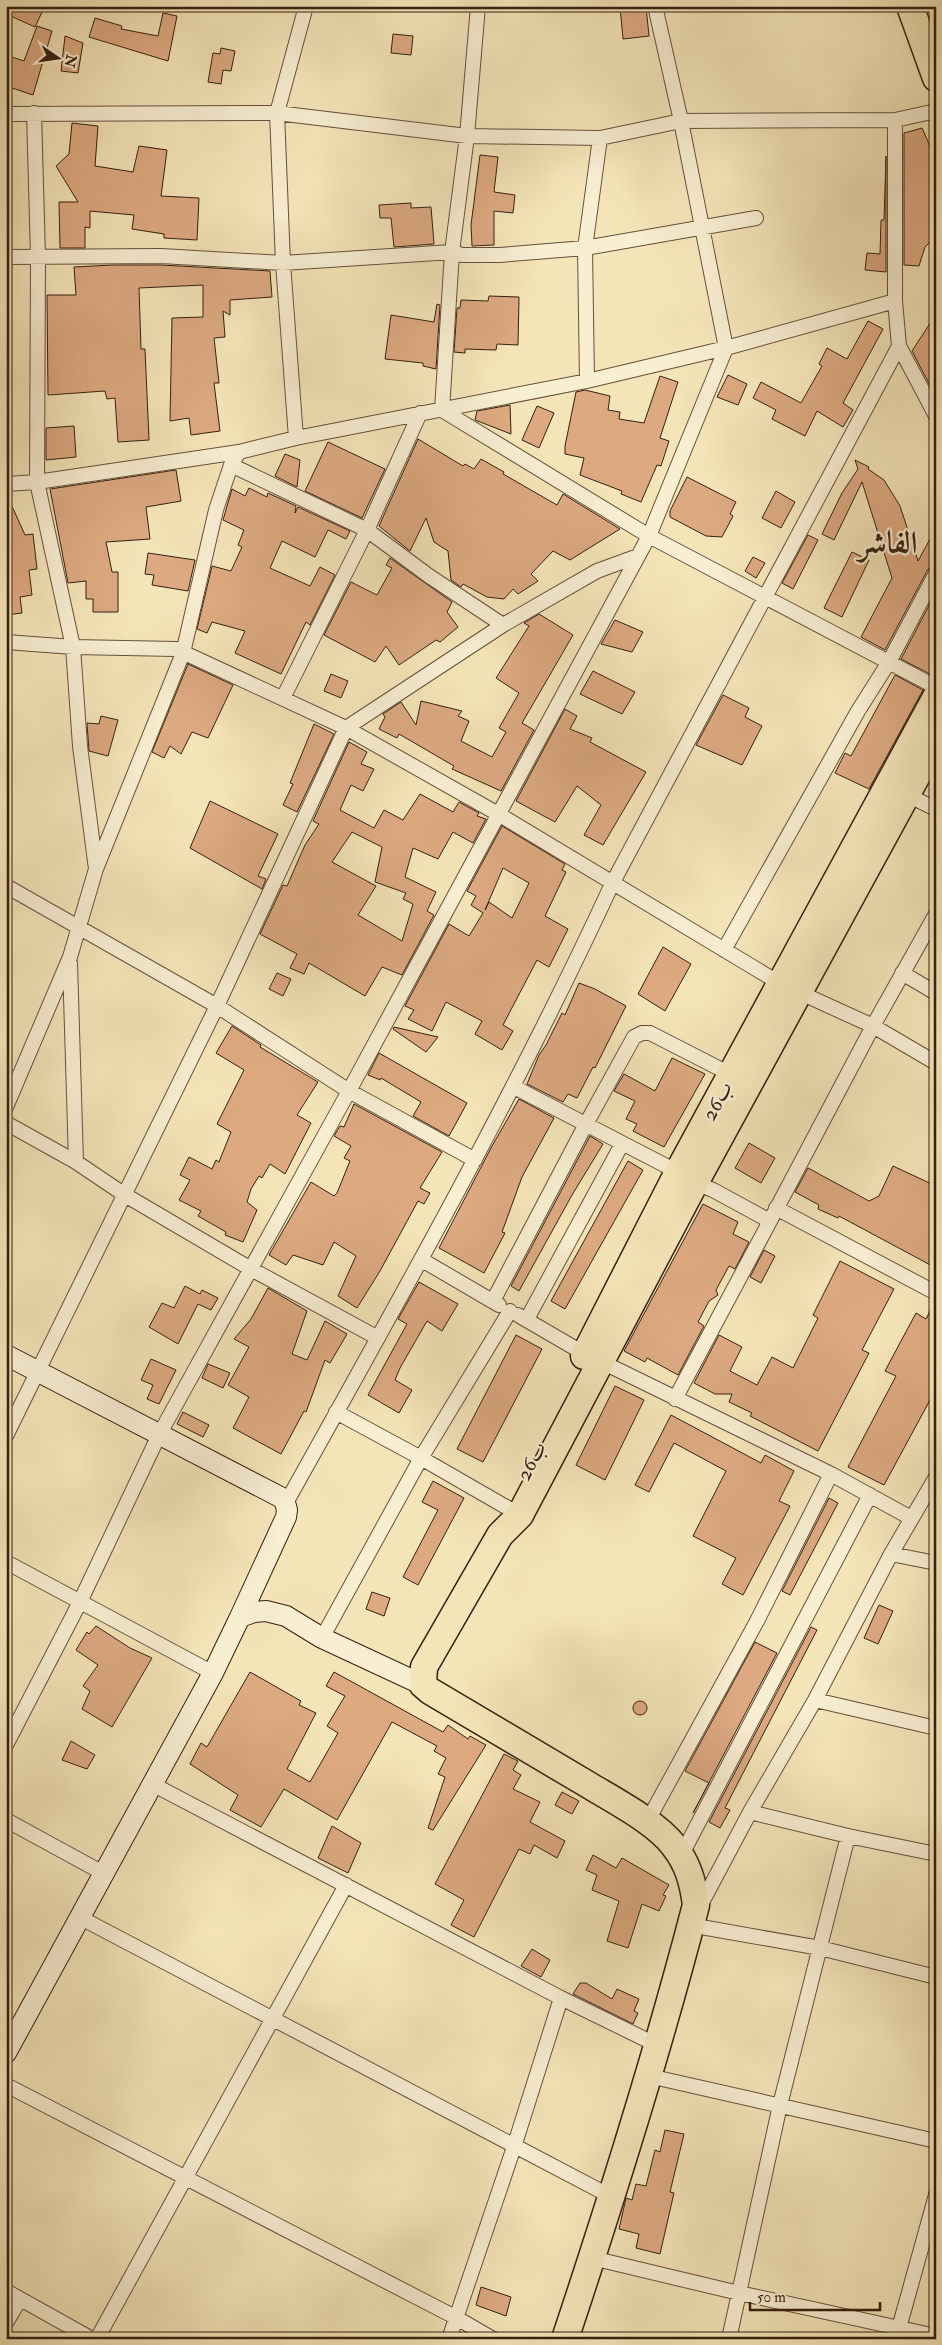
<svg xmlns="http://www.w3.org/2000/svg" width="942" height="2345" viewBox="0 0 942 2345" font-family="'IM FELL Double Pica',Amiri,serif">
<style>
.building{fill:#dca981;stroke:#361f11;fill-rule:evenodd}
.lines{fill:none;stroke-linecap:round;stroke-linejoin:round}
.street-casing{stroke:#66503b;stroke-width:16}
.secondary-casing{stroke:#361f11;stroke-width:22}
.highway-casing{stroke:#361f11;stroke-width:29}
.street{stroke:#f8eed2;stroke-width:14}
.secondary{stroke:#f8eed2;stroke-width:20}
.highway{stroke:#f4e5b9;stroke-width:26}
.labels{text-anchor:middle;stroke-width:4.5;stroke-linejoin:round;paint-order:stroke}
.street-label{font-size:21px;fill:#361f11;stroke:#f8eed2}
.town-label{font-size:31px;font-weight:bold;fill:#361f11;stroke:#f8eed2}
</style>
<rect width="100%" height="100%" fill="#f4e5b9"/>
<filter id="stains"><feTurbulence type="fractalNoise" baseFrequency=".004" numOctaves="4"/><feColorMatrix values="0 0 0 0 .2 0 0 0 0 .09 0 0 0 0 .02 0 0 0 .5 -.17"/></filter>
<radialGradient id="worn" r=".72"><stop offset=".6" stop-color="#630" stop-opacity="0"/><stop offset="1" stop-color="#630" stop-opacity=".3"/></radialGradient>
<!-- building -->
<path class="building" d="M6 6H36L43 10 35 27 6 14Z
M620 6H646L649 36 623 39Z
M163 13 177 16 168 61 89 37 95 18 122 26 121 29 158 36Z
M37 26 52 31 33 95 6 86V55L24 61Z
M393 34 413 36 411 55 391 53Z
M65 36 83 43 78 73 61 71Z
M221 48 235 51 231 71 223 70 221 84 208 82 213 53 220 54Z
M72 123 98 126 95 166 133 172 139 146 167 150 161 196 199 198 197 240 164 238V234L132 229 134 215 90 211V228L85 227V248H60L59 202H78L56 166 69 154Z
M922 128 936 160V236L925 247 919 266 904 265V133Z
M480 155 498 157 494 192 515 195 513 213 494 211V245L472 246 471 225Z
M886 156V272L865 270 867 253 880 254 881 220H884Z
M411 203V208L431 207 434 244 394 247 391 218H380L379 205Z
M113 265H161L270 271 272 297 230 300V315L223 311 225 337 214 338 219 383H214L220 431 191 435 189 418 170 421 172 318 203 317V285L139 288 141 349H145L149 440 118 442 115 398 107 399 105 391 48 395 47 295H76L74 267Z
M489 296 519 297 518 345 497 344 496 350 465 349V353L454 352 457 308H460L461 300 488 301Z
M437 304 440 305 436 369 423 366V363L385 359 391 315 434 322Z
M936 314V397L912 351Z
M868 321 883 329 843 403 853 410 843 427 817 411 805 436 772 419 776 410 753 398 761 382 801 403 822 366 819 364 827 348 847 359Z
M728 375 747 384 738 405 717 397Z
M660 376 678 382 660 438 669 441 661 466 657 465 641 502 621 494 622 491 580 475 584 458 565 454V446L576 392 585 390 610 396 608 410 620 412 619 419 644 423Z
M510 405 511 434 475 420 477 411Z
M537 406 554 413 539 448 522 440Z
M74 426 76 457 46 460V428Z
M418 439 463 466 465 464 474 469 481 459 504 472 503 474 557 505 563 494 620 529 570 560 553 551 531 574 538 581 518 594 513 589 504 599 487 597 463 584 461 587 451 580 448 551 434 542 426 518 410 551 379 526Z
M328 442 385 469 362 518 305 491Z
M285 454 300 460 297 487 275 476Z
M855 460 869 467 868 469 884 480 900 506 918 561 936 528V564L928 569 885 650 861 637 892 578 862 482 834 540 822 534 842 493 858 469Z
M176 470 181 501 146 507 150 539 106 542 112 572H118V612H93V599H86V581L68 583 50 489Z
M687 477 736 502 730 514 733 516 722 537 706 536 670 517V511Z
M249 488 267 497 268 493 296 506 295 513 298 507 350 531 346 539 328 530 315 557 282 541 270 568 310 586 320 567 335 575 310 625 306 622 281 674 235 653 245 631 212 622 207 633 197 629 212 566 231 571 242 547 238 545 244 530 223 520 232 489 245 496Z
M776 491 795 502 781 528 762 518Z
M6 493 25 535 33 534 37 569 29 570 32 595 20 597 22 613 6 615Z
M808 535 818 540 793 589 782 583Z
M852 552 869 560 842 617 824 608Z
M148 553 195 560 188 591 152 585 154 575 145 574Z
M753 557 765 563 756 578 745 571Z
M390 558 452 602 447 612 458 627 440 642 436 640 399 665 386 646 375 662 324 635 351 582 377 595 392 568 386 565Z
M936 592V663L930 674 901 659Z
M539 614 573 635 522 723 534 730 501 791 452 769 454 766 399 734 397 738 379 729 385 717 383 714 401 702 416 725 421 701 462 711 458 716 469 721 461 741 492 757 506 732 499 728 519 693 496 678 529 626 524 623Z
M615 620 643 632 632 652 601 644Z
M188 664 233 685 208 738 192 732 181 754 170 746 164 758 152 752Z
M593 671 635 692 622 714 580 694Z
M331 674 348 681 341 698 324 691Z
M895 675 923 690 869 789 835 773 845 753 851 756Z
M723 695 749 708 745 717 762 726 742 765 696 745Z
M565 709 577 716 570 729 592 738 590 742 646 772 603 845 584 835 601 805 577 786 555 822 516 801Z
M101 716 118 720 108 756 89 751 87 723 99 724Z
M314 724 334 734 297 812 283 805 293 784 290 783Z
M349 742 367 752 361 764 374 769 363 791 351 785 340 810 374 828 384 810 403 820 420 794 453 812 459 802 479 813 477 816 486 819 473 843 453 832 438 859 413 848 405 877 436 892 427 911 434 915 402 975 382 967 365 996 309 963 304 974 290 968 297 954 260 934 283 885 287 886 305 845 319 824 313 821ZM352 832 382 847 375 882 406 893 403 899 413 904 402 941 358 915 376 886 332 862Z
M210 801 278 834 258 876 266 879 262 889 190 848Z
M502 826 565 864 562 870 566 872 545 916 568 929 549 967 537 960 503 1025 513 1031 502 1050 475 1034 482 1021 446 1002 432 1031 408 1019 414 1010 405 1006 449 924 469 936 483 913 471 905 476 896 467 891ZM503 868 529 883 512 918 489 902 485 910Z
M663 947 691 964 665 1011 638 994Z
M277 973 291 979 283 996 269 989Z
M579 983 595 989 626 1006 595 1068 593 1067 577 1098 568 1094 563 1102 527 1084 539 1055 546 1045 562 1013 565 1015Z
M232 1026 261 1045 260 1047 318 1082 297 1115 311 1123 285 1174 270 1164 262 1178 259 1176 251 1189 247 1202 257 1210 243 1242 225 1235 226 1232 198 1216 201 1211 179 1200 190 1180 180 1175 189 1157 212 1169 216 1160 219 1162 231 1132 217 1124 244 1070 216 1053Z
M394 1027 438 1037 426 1052 393 1029Z
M379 1053 467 1103 449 1136 413 1116 421 1102 381 1078 380 1080 368 1075Z
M672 1058 705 1074 664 1147 633 1131 637 1124 626 1119 635 1101 614 1091 624 1074 655 1091Z
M519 1099 554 1118 522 1177 502 1232 505 1233 484 1273 439 1248 492 1146Z
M354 1104 442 1152 420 1188 430 1193 424 1204 418 1201 380 1271 357 1308 338 1296 356 1256 334 1242 323 1265 293 1255 286 1265 269 1255 311 1182 334 1196 337 1193 350 1161 344 1158 351 1146 334 1136 340 1126 344 1127Z
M590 1136 603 1144 572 1195 519 1291 511 1286Z
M749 1143 775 1158 761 1183 735 1168Z
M628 1161 643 1170 565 1309 551 1301Z
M893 1166 936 1186V1268L839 1216 838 1218 818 1209 819 1205 795 1192 808 1168 869 1201 879 1196Z
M703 1204 738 1222 733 1234 749 1242 735 1269 729 1266 716 1290 718 1295 709 1301 698 1322 704 1326 678 1375 647 1358 645 1362 624 1351Z
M764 1250 775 1256 761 1283 750 1277Z
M840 1261 894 1289 862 1350 869 1353 818 1451 750 1416 752 1413 729 1402 732 1394H715L694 1383 719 1335 742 1347 730 1371 757 1385 772 1357 793 1368 818 1318 813 1315Z
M419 1282 458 1304 442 1331 427 1321 400 1368 395 1380 412 1390 399 1413 368 1395 407 1324 398 1319Z
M185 1286 200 1294 202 1290 218 1298 211 1310 198 1304 178 1344 149 1327 162 1303 174 1308Z
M268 1288 307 1311 292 1354 307 1360 325 1321 347 1334 330 1363 325 1360 306 1412 304 1411 281 1454 233 1428 249 1397 228 1385 249 1347 234 1339 251 1319Z
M935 1301 936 1389 884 1485 848 1467 896 1376 885 1371 916 1313 926 1319Z
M516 1335 542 1349 483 1462 457 1449Z
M151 1359 176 1370 159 1404 147 1399 153 1385 141 1380Z
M208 1364 230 1373 223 1388 202 1378Z
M615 1386 644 1400 605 1480 576 1465Z
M183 1412 209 1425 203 1437 177 1424Z
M671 1415 761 1463 765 1455 794 1471 779 1501 790 1506 743 1595 722 1584 736 1558 693 1536 726 1471 674 1443 649 1492 635 1485Z
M433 1481 464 1498 418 1585 403 1577 438 1510 422 1502Z
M829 1498 838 1503 790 1595 782 1591Z
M372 1592 390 1598 384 1616 366 1609Z
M879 1605 893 1611 878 1644 864 1638Z
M96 1626 130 1648 152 1658 112 1727 82 1709 90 1691 83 1686 98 1665 76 1650 87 1632 89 1634Z
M811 1627 817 1630 725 1808 730 1810 720 1828 709 1822Z
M755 1642 777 1653 693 1813 709 1783 685 1771Z
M250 1672 301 1701 299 1705 316 1713 287 1769 310 1782 338 1733 327 1726 345 1696 326 1686 334 1672 443 1732 448 1725 468 1739 470 1736 486 1745 433 1830 428 1828 445 1777 438 1774 446 1758 434 1751 437 1746 392 1722 337 1820 284 1789 261 1827 230 1810 238 1795 190 1764 201 1743 207 1747Z
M633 1708a7 7 0 1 1 14 0a7 7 0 1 1-14 0Z
M71 1741 95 1755 87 1769 62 1760Z
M504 1754 518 1761 513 1770 521 1775 513 1789 540 1802 530 1822 565 1841 557 1858 534 1845 530 1854 519 1849 474 1937 451 1925 464 1900 435 1884Z
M562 1792 579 1801 572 1814 555 1805Z
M332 1826 361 1843 348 1873 318 1858Z
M593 1855 616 1868 622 1858 669 1885 663 1895 666 1896 659 1911 642 1904 628 1948 607 1941 619 1901 592 1890 597 1875 586 1870Z
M532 1949 550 1960 541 1977 521 1966Z
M580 1983H586L612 1999 617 1989 639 1999 634 2011 638 2013 633 2024 573 1994Z
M665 2130 684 2134 670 2192 674 2193 660 2254 636 2248 639 2234 619 2229 626 2198 632 2200 636 2184 646 2186 655 2150 660 2152Z
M481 2287 511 2297 506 2316 476 2305Z"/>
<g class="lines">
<defs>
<path id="street" d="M478 6 467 136 452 252 442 410 649 536 936 687
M34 113 38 257 37 482 73 647 80 746 96 869
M6 114 277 113 467 136 600 138 681 121 895 120 936 111
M6 257 161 256 283 263 452 252 462 255H500L585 248 756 218
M899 346 936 416
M587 381 585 248 600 138
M296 438 283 263 277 113 306 6
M231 465 367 530 429 576 503 625
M6 484 37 482 239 452 296 438 587 381 726 348 895 301
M6 642 73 647 176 649 346 728 500 815 781 984 873 1026 936 1063
M283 698 367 530 420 413
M905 794 936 809
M6 886 217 1006 349 1091 475 1160
M724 950 858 711 889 662 936 573
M70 963 76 1162
M902 973 936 993
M514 1087 678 1172
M6 1107 70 957 96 869 183 653 216 510 231 465 239 452
M6 1123 76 1162 125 1195 251 1269 378 1338
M695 1183 713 1190 770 1221 873 1026 936 914
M776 1208 936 1293
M422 1260 499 1305
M493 1301 586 1124 634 1037 642 1033H650L732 1075
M518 1315 585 1354
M527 1319 622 1144
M602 1362 831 1474 911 1518
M675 1399 770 1221
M336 1412 421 1458 520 1515
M6 1436 217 1006 346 728 503 625 597 571 638 556
M936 1477 891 1554 815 1700 750 1812 690 1925 820 1948 936 1977
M286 1503C400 1299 514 1096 612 884L899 346 895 301V120
M891 1554 936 1563
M6 1562 213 1673
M322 1638 421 1458 510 1311
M815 1700 936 1728
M6 1745 80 1602 159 1435 349 1091 649 536 726 348 681 121 655 6
M152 1784 561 1998 657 2045
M750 1812 848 1836 936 1854
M6 1820 103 1873
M647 1822 757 1621 831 1474
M681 1856 870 1495
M79 1917 612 2197
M649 2076 936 2141
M6 2085 455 2317 493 2339
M592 2258 739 2293 936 2336
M6 2291 92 2339
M6 2323 20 2299
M97 2339 346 1885
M449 2339 514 2147 561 1998
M729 2339 780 2105 848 1836
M896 2339 936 2195"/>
<path id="secondary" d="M6 1355 284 1499 287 1510 286 1517 240 1617
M6 2053 213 1673 240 1617 254 1612 266 1611 286 1616 322 1638 423 1685"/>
<path id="highway" d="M910 6 936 78
M584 1356 678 1172 936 697
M565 2339C613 2195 658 2051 696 1905 693 1882 688 1864 674 1846 656 1822 613 1800 587 1784 535 1753 483 1722 430 1691L423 1685 424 1667 500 1535 520 1515 695 1183 936 741"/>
</defs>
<!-- street casing -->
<use href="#street" class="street-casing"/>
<!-- secondary casing -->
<use href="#secondary" class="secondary-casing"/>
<!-- highway casing -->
<use href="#highway" class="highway-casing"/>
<!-- street -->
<use href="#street" class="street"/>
<!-- secondary -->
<use href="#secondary" class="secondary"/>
<!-- highway -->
<use href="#highway" class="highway"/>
</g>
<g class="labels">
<!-- street labels -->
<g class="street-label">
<text transform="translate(717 1101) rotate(-61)" y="7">26ب</text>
<text transform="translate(531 1461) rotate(-63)" y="7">26ب</text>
</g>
<!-- town labels -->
<g class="town-label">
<text x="888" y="553">الفاشر</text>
</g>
</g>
<!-- margin -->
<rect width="942" height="2345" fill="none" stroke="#f4e5b9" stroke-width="25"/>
<rect x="8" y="8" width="927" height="2330" fill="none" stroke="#361f11" stroke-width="2.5"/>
<rect x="12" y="12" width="917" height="2320" fill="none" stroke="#361f11"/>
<!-- north arrow -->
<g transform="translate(58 58) rotate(103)" stroke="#f8eed2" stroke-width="4" paint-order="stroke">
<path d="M0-4L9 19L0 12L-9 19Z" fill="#361f11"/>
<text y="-8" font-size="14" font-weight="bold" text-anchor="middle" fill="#361f11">N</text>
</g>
<!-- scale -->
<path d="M750 2302v8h130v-8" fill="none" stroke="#361f11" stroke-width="2.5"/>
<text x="757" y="2302" font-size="15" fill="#361f11" stroke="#f8eed2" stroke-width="4" paint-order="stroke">50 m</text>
<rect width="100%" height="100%" filter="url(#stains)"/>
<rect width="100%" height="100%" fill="url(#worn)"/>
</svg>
